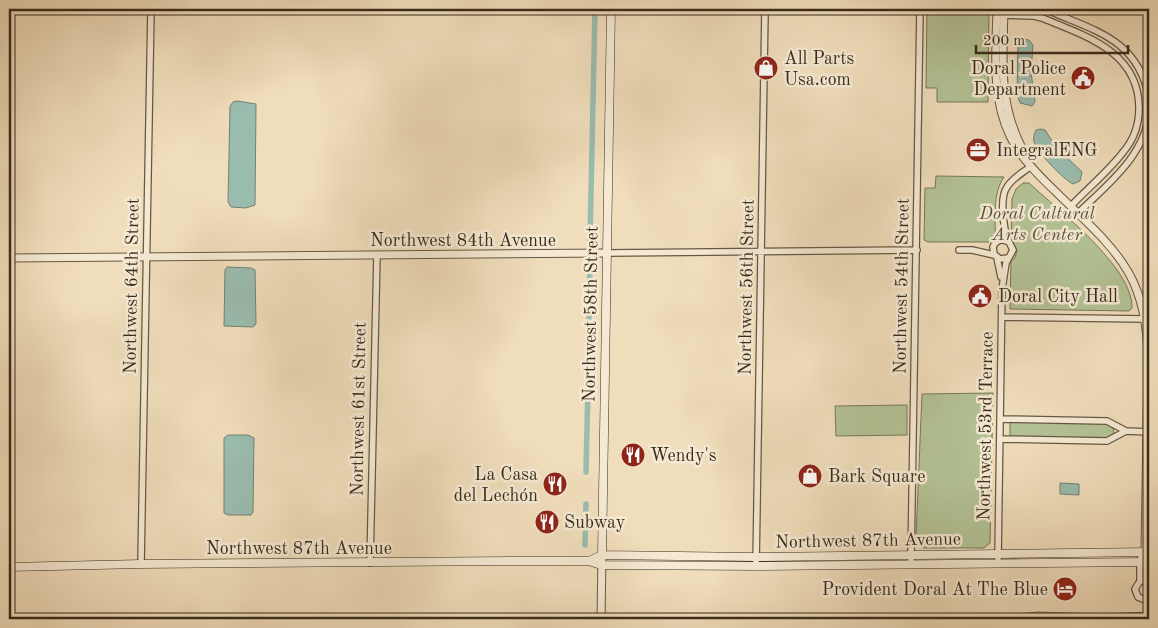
<svg xmlns="http://www.w3.org/2000/svg" width="1158" height="628" viewBox="0 0 1158 628" font-family="'Old Standard TT',serif">
<style>
.green{fill:#b3c295;stroke:#767758}
.water{fill:#9abcaf;stroke:#738274}
.lines{fill:none;stroke-linecap:round;stroke-linejoin:round}
.canal{stroke:#9abcaf;stroke-width:5.5}
.minor-casing{stroke:#675843;stroke-width:8}
.tertiary-casing{stroke:#675843;stroke-width:9}
.secondary-casing{stroke:#392c1b;stroke-width:9}
.minor{stroke:#f5e9d3;stroke-width:5.5}
.tertiary{stroke:#f5e9d3;stroke-width:7}
.secondary{stroke:#f5e9d3;stroke-width:8}
.labels{text-anchor:middle;stroke-width:5;stroke-linejoin:round;paint-order:stroke}
.poi-label{font-size:18px;fill:#392c1b;stroke:#f5e9d3;text-anchor:start}
.park-label{font-size:18px;font-style:italic;fill:#58523a;stroke:#f5e9d3}
.street-label{font-size:18px;fill:#392c1b;stroke:#f5e9d3}
</style>
<rect width="100%" height="100%" fill="#f0ddbb"/>
<filter id="stains"><feTurbulence type="fractalNoise" baseFrequency=".004" numOctaves="4"/><feColorMatrix values="0 0 0 0 .2 0 0 0 0 .09 0 0 0 0 .02 0 0 0 .5 -.17"/></filter>
<radialGradient id="worn" r=".72"><stop offset=".6" stop-color="#630" stop-opacity="0"/><stop offset="1" stop-color="#630" stop-opacity=".3"/></radialGradient>
<!-- green -->
<path class="green" d="M927 9H989L988 102H937V88H926Z
M936 176 1004 177C992 195 996 217 995 238L990 242H928L924 240 925 188H935Z
M1023 183H1029C1058 210 1133 267 1132 308L1129 311 1010 309 1011 261 1015 258 1017 250 1011 238 1012 199 1016 189Z
M993 393 990 543 984 548H923L916 538 922 394Z
M907 405V435L836 436 835 406Z
M1010 422 1107 423 1113 427 1114 433 1109 439 1010 438Z
M1038 612 1099 614 1149 612V619H677L697 617 714 619 726 614 736 616 760 614 772 617 805 615 808 619C819 618 828 615 838 615L841 618 855 615 993 616Z"/>
<!-- water -->
<path class="water" d="M1024 39 1029 40 1033 45 1031 72 1035 102 1032 106 1020 103 1017 94 1018 40Z
M237 101 256 104 255 205 246 208 231 207 228 202 230 106 233 102Z
M1041 129 1045 130 1057 148 1082 172 1080 181 1073 184C1063 179 1038 153 1034 142 1033 138 1034 134 1036 130Z
M227 267 251 268 255 270 256 324 253 327 224 326 225 270Z
M228 435H248L254 438 253 512 251 515H228L224 513V438Z
M1060 483 1079 484V495L1060 494Z"/>
<g class="lines">
<!-- canal -->
<path class="canal" d="M590 240 595 9
M588 372 590 260
M586 472 588 385
M585 545 586 504
M586 619 587 616"/>
<defs>
<path id="minor" d="M1045 9C1094 31 1138 38 1149 98
M1001 15 1034 16 1042 18C1086 36 1139 52 1139 108 1139 123 1134 139 1124 151 1109 171 1088 188 1071 206
M1078 213C1107 185 1146 155 1149 112
M1008 241C1004 229 999 198 1007 187 1012 178 1024 172 1031 166
M959 250H972L994 255
M607 253 917 250
M997 258 1001 277
M1002 317 1146 319
M1000 419 1107 421 1126 431 1149 432
M1000 439 1107 441 1126 431
M998 558 1002 289 1006 263 1013 250 1009 242C1002 238 996 240 993 247L994 254 1000 259 1008 258
M911 559 920 9
M370 563 377 255
M141 564 151 9
M756 566 765 9
M1140 581V561
M1149 581H1140L1135 589 1138 597 1145 600 1149 599"/>
<path id="tertiary" d="M997 9C996 51 991 97 1010 136 1020 157 1039 176 1056 192 1115 250 1148 273 1148 362L1145 552 1140 561
M1004 9C1003 58 998 102 1022 148
M9 258 607 253
M601 619 602 555"/>
<path id="secondary" d="M602 555 611 9
M589 561 602 555 755 557 1149 552
M9 567 141 564 515 561H589L601 565 756 566 1149 562"/>
</defs>
<!-- minor casing -->
<use href="#minor" class="minor-casing"/>
<!-- tertiary casing -->
<use href="#tertiary" class="tertiary-casing"/>
<!-- secondary casing -->
<use href="#secondary" class="secondary-casing"/>
<!-- minor -->
<use href="#minor" class="minor"/>
<!-- tertiary -->
<use href="#tertiary" class="tertiary"/>
<!-- secondary -->
<use href="#secondary" class="secondary"/>
</g>
<!-- icons -->
<defs>
<symbol id="shop-disc" viewBox="-11 -11 22 22"><circle r="9.5" fill="#8f2418" stroke="#f5e9d3"/><path d="M-5-2.5h2.3a2.7 3.5 0 0 1 5.4 0H5L5.5 6h-11ZM-1.5-2.5h3a1.5 2.3 0 0 0-3 0Z" fill="#fff"/></symbol>
<symbol id="civic-disc" viewBox="-11 -11 22 22"><circle r="9.5" fill="#8f2418" stroke="#f5e9d3"/><path d="M-.6-6.5H3V-4.5H.6V-3L4-1V1h2V6H-6V1h2V-1L-.6-3ZM-1.2 2.5V6h2.4V2.5Z" fill="#fff"/></symbol>
<symbol id="office-disc" viewBox="-11 -11 22 22"><circle r="9.5" fill="#8f2418" stroke="#f5e9d3"/><path d="M-6-3h4V-5.5h4V-3h4V5H-6ZM-1-4.5V-3h2v-1.5ZM-6 0V1H6V0Z" fill="#fff"/></symbol>
<symbol id="restaurant-disc" viewBox="-11 -11 22 22"><circle r="9.5" fill="#8f2418" stroke="#f5e9d3"/><path d="M-5-6h1v4h1v-4h1v4h1v-4h1v5L-1.5 .5V6h-2V.5L-5-1ZM5-6V6H3V1.5H1.5Q1.5-4 5-6Z" fill="#fff"/></symbol>
<symbol id="hotel-disc" viewBox="-11 -11 22 22"><circle r="9.5" fill="#8f2418" stroke="#f5e9d3"/><path d="M-6-4.5h1.5V1H6V5H4.5V3h-9V5H-6ZM-4 0a1.8 1.8 0 1 1 3.6 0ZM.5 0V-2.5h3Q6-2.5 6 0Z" fill="#fff"/></symbol>
</defs>
<g fill-rule="evenodd">
<use href="#shop-disc" x="752" y="54" width="28" height="28"/>
<use href="#civic-disc" x="1069" y="64" width="28" height="28"/>
<use href="#office-disc" x="964" y="136" width="28" height="28"/>
<use href="#civic-disc" x="966" y="282" width="28" height="28"/>
<use href="#restaurant-disc" x="619" y="441" width="28" height="28"/>
<use href="#shop-disc" x="796" y="462" width="28" height="28"/>
<use href="#restaurant-disc" x="541" y="470" width="28" height="28"/>
<use href="#restaurant-disc" x="533" y="508" width="28" height="28"/>
<use href="#hotel-disc" x="1051" y="575" width="28" height="28"/>
</g>
<g class="labels">
<!-- poi labels -->
<g class="poi-label">
<text x="784" y="64">All Parts<tspan x="784" dy="21">Usa.com</tspan></text>
<text x="1066" y="74" text-anchor="end">Doral Police<tspan x="1066" dy="21">Department</tspan></text>
<text x="996" y="156">IntegralENG</text>
<text x="998" y="302">Doral City Hall</text>
<text x="650" y="461">Wendy's</text>
<text x="538" y="480" text-anchor="end">La Casa<tspan x="538" dy="21">del Lechón</tspan></text>
<text x="828" y="482">Bark Square</text>
<text x="564" y="528">Subway</text>
<text x="1048" y="595" text-anchor="end">Provident Doral At The Blue</text>
</g>
<!-- park labels -->
<g class="park-label">
<text x="1037" y="219">Doral Cultural<tspan x="1037" dy="21">Arts Center</tspan></text>
</g>
<!-- street labels -->
<g class="street-label">
<text x="463" y="246">Northwest 84th Avenue</text>
<text transform="translate(131 286) rotate(-89)" y="6">Northwest 64th Street</text>
<text transform="translate(901 286) rotate(-89)" y="6">Northwest 54th Street</text>
<text transform="translate(746 287) rotate(-89)" y="6">Northwest 56th Street</text>
<text transform="translate(590 314) rotate(-89)" y="6">Northwest 58th Street</text>
<text transform="translate(358 409) rotate(-89)" y="6">Northwest 61st Street</text>
<text transform="translate(985 426) rotate(-89)" y="6">Northwest 53rd Terrace</text>
<text transform="translate(868 540) rotate(-1)" y="6">Northwest 87th Avenue</text>
<text x="299" y="554">Northwest 87th Avenue</text>
</g>
</g>
<!-- margin -->
<rect width="1158" height="628" fill="none" stroke="#f0ddbb" stroke-width="30"/>
<rect x="10" y="10" width="1138" height="608" fill="none" stroke="#392c1b" stroke-width="2.5"/>
<rect x="15" y="15" width="1128" height="598" fill="none" stroke="#392c1b"/>
<!-- scale -->
<path d="M976 45v8h152v-8" fill="none" stroke="#392c1b" stroke-width="2.5"/>
<text x="983" y="45" font-size="15" fill="#392c1b" stroke="#f5e9d3" stroke-width="4" paint-order="stroke">200 m</text>
<rect width="100%" height="100%" filter="url(#stains)"/>
<rect width="100%" height="100%" fill="url(#worn)"/>
</svg>
